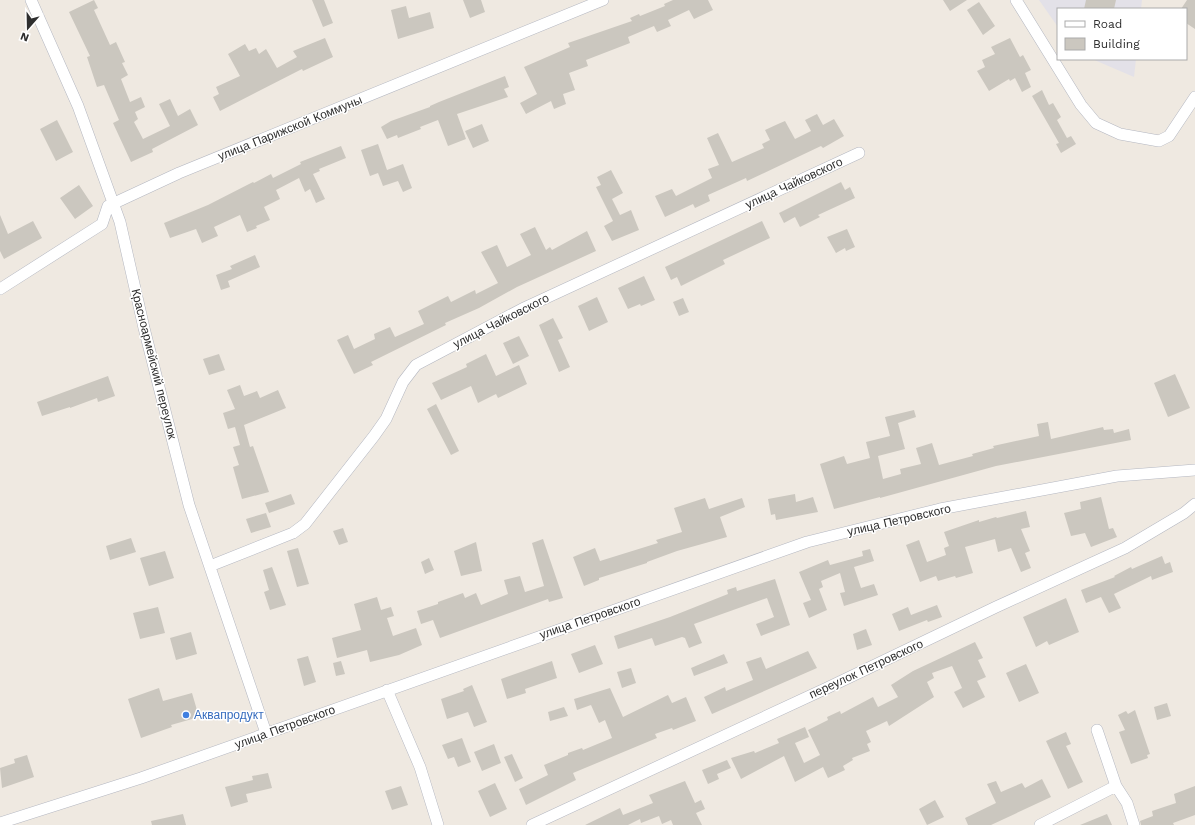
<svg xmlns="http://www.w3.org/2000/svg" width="1195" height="825" viewBox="0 0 1195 825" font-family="'Work Sans',sans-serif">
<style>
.industrial{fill:#e3e1e8}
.building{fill:#cbc7bf}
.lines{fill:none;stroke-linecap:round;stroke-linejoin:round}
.street-casing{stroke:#b4b7c1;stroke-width:12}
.street{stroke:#fff;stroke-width:11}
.shop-dot{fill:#3f7fe0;stroke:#fff;stroke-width:1.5}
.labels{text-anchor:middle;stroke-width:3;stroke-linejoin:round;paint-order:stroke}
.street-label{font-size:12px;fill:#2e2e2e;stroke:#fff}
.shop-label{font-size:12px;fill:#366cbe;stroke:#fff;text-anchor:start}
</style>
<rect width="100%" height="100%" fill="#efe9e1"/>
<!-- industrial -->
<path class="industrial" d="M1039 0H1142L1141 9H1058V27Z
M1092 59H1136L1134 77Z"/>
<!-- building -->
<path class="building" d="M94 0 98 8 94 10 110 45 116 42 125 62 122 63 128 75 121 79 130 102 141 97 145 107 135 112 138 119 134 122 143 139 170 126 159 104 170 99 178 116 190 109 198 125 152 149 153 152 131 162 113 123 119 120 104 85 97 87 87 57 90 56 69 12Z
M312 0H324L333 23 323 27Z
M463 0H481L485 12 470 18Z
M673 0H708L713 10 694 19 689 10 668 20 671 26 657 32 654 26 628 37 630 43 586 60 588 66 569 73 575 90 563 94 566 104 554 109 551 101 526 114 520 103 537 94 524 67 570 47 568 43 632 21 630 18 639 14 640 16 665 6 664 4Z
M943 0H967L950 11Z
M1086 0H1116L1114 9H1084Z
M1187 0H1195V29L1186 23V9H1181Z
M979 2 995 26 983 35 967 10Z
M406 6 409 18 430 12 434 28 398 39 391 10Z
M325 38 333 57 303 71 302 69 220 111 213 97 219 94 216 87 240 76 228 54 245 44 249 51 256 48 259 54 266 49 277 68 297 57 293 51Z
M1010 38 1020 57 1023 55 1031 70 1025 73 1031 87 1022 92 1015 78 1010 81 1009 79 989 91 977 71 985 67 982 60 995 54 991 47Z
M505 76 509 87 504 89 508 97 457 114 466 139 448 146 438 120 420 127 421 129 398 138 397 135 387 139 381 127 391 121 430 107V106L439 102Z
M1042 90 1049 105 1053 103 1061 117 1057 120 1067 138 1071 136 1076 144 1061 153 1056 144 1059 143 1032 96Z
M817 114 823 125 834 119 844 136 823 148 821 146 747 181 746 178 708 195 710 201 695 208 693 204 665 217 655 196 672 189 676 196 712 178 708 169 719 165 707 138 718 133 732 162 764 148 762 144 770 140 765 130 778 124 785 121 795 139 811 131 805 120Z
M57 120 73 152 56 161 40 129Z
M482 124 489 141 473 148 465 131Z
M378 144 387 170 403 164 412 188 403 192 398 181 383 186 378 173 370 176 361 150Z
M341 146 346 158 319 169 320 171 313 174 325 199 316 203 310 189 305 192 299 178 276 190 280 199 264 207 270 220 256 226 257 228 247 232 240 215 214 227 218 236 202 243 196 229 170 238 164 223 208 205 253 182 254 183 271 174 273 178 301 164 300 162Z
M611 170 623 193 612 199 620 215 631 210 639 230 612 241 604 226 613 221 596 187 601 185 597 177Z
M841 182 845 190 850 187 855 198 818 215 820 217 800 227 795 217 784 223 779 213Z
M79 185 93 206 75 219 60 198Z
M0 215 8 234 33 221 42 238 4 259 0 251Z
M762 221 770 238 723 260 725 264 681 286 677 277 671 280 665 267Z
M535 227 546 250 550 247 552 250 587 231 596 251 517 287 479 308 445 323 446 325 371 362 373 365 354 374 337 340 348 335 354 349 375 339 374 334 390 327 395 337 424 324 418 311 448 296 451 302 475 290 476 294 498 283 481 252 497 245 507 267 531 255 520 234Z
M847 229 855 247 846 251 845 248 836 253 827 237Z
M255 255 260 267 228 281 230 287 221 290 216 275 232 269 230 266Z
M644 276 655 300 641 306 640 304 628 309 618 288Z
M597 297 608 322 589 331 578 306Z
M683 298 689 312 679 316 673 302Z
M553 318 563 338 558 340 570 367 559 372 539 325Z
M519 336 529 356 513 364 503 343Z
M219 354 225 370 209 375 203 359Z
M486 354 496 376 519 365 527 384 498 398 496 394 478 403 471 386 441 400 432 383 467 367 466 364Z
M1175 374 1190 408 1168 417 1154 383Z
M108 376 115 396 98 402 97 398 70 408V407L42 416 37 402Z
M240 385 244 396 257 391 260 398 278 390 286 408 244 425 250 447 253 446 269 492 242 499 233 467 239 465 233 447 240 445 235 427 228 429 223 413 235 409 227 390Z
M436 404 459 451 451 455 427 409Z
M914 410 916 417 898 423 905 449 878 456 883 479 901 474 900 469 921 464 916 448 932 443 939 465 973 456 972 454 994 448 993 446 1039 436 1037 424 1048 422 1051 439 1103 427 1104 430 1113 429 1114 433 1129 429 1131 440 996 466 880 498V497L834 509 820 464 844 456 847 464 870 458 866 442 890 436 885 417Z
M291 494 295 504 269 513 265 503Z
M795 494 796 502 813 497 818 512 776 520 775 514 771 515 768 499Z
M1101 497 1109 529 1113 528 1117 537 1091 547 1085 533 1071 536 1064 513 1081 509 1080 502Z
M705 498 709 509 742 498 745 507 720 517 727 537 677 551 647 562V563L599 578V580L584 586 573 557 595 548 600 561 658 543 656 540 682 532 674 508Z
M1026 511 1030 527 1021 529 1030 551 1025 553 1031 568 1021 572 1011 548 998 552 995 539 965 547 973 573 956 578 955 576 938 581 936 576 920 582 906 545 919 540 927 562 946 555 944 548 949 546 944 532 979 520V522L996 517 997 518Z
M266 513 271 527 251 533 246 519Z
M343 528 348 542 339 545 333 531Z
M131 538 136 552 110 560 106 546Z
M543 539 563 598 549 602 548 599 440 638 433 620 421 624 417 611 438 604V602L463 593 465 598 476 593 481 605 508 594 504 580 520 576 525 592 544 586 532 543Z
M476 542 482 571 461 576 454 551Z
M298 548 309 584 297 587 287 551Z
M870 549 874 561 854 567 861 588 874 584 878 595 844 606 840 593 845 592 840 573 821 581 823 587 819 589 827 610 809 618 803 603 811 600 799 572 828 560 830 565 863 556 862 551Z
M165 551 174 578 149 586 140 558Z
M1162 556 1165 564 1170 562 1173 572 1152 580 1151 576 1114 594 1121 608 1109 613 1101 597 1086 603 1081 590 1115 577 1114 576 1131 567 1132 569Z
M429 558 434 570 425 574 421 562Z
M272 567 286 605 270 610 264 592 269 590 263 570Z
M775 579 790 625 761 636 756 624 774 617 767 598 694 624 702 643 689 648 685 638 682 637 655 646 652 638 618 649 614 636 670 617 728 594 727 590 736 587 737 591Z
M377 597 381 610 391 607 394 616 387 618 393 636 416 628 422 645 399 655 370 662 367 650 337 658 332 638 361 630 354 604Z
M1066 598 1079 632 1049 645 1047 641 1036 647 1023 617Z
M937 605 942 617 928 622 927 620 899 631 892 614 908 607 911 615Z
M158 607 165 633 140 639 133 613Z
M866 629 872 645 857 650 853 634Z
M191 632 197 654 176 660 170 638Z
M975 642 983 658 978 660 986 677 977 681 985 697 963 708 954 692 962 688 952 666 932 673 934 678 927 682 934 697 889 726 887 721 866 731 871 742 867 744 870 751 852 758 853 760 843 766 845 770 828 778 823 767 795 782 784 756 741 779 731 758 754 751 755 753 779 743 777 739 805 727 809 737 795 743 804 763 820 755 808 730 828 720 827 717 840 711 841 714 873 697 878 707 898 697 891 685 913 671Z
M595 645 603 664 579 673 571 654Z
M808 651 817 668 712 714 704 697 725 687 726 691 753 680 746 662 761 657 766 669Z
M724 654 728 663 694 676 691 668Z
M308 656 316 682 304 686 297 659Z
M341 661 345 674 336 676 333 663Z
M552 661 557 678 525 689 526 693 507 699 501 679Z
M1026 664 1039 693 1019 702 1006 673Z
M631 668 636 683 622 688 617 672Z
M472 685 487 722 474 727 468 712 447 719 441 699 464 691 463 689Z
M159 688 163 701 192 693 199 717 171 725 172 727 141 738 128 699Z
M610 688 623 717 668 695 672 703 686 697 696 721 673 730 672 728 655 734 657 738 573 773 576 780 526 805 519 789 548 775 544 765 568 755V753L582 748 583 750 612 738 605 720 599 723 591 705 577 710 574 699Z
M1167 703 1171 716 1157 720 1154 707Z
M564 707 568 716 550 721 548 712Z
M1135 710 1150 754 1147 755 1148 758 1131 764 1119 732 1125 730 1118 715 1126 711 1128 714Z
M1066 732 1071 744 1066 746 1083 782 1068 789 1046 741Z
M462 738 471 762 458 767 454 757 448 759 442 745Z
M494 744 501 763 482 771 474 752Z
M512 754 523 778 515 782 504 757Z
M27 755 34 777 2 788 0 768 15 763 14 759Z
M727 760 731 768 717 774 719 779 708 784 702 770Z
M268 773 272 788 246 794 248 802 231 807 225 787 253 780 252 776Z
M1042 779 1051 797 991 825H968L965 818 996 803 987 784 996 781 1001 792 1022 783 1025 788Z
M685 781 695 803 701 800 705 809 696 813 702 825H673L671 820 662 824 659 816 641 823 640 819 628 825H585L620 808 623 815 653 803 649 795Z
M495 783 507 809 490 817 478 791Z
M401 786 408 805 392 810 385 791Z
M1195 786V815L1173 823 1174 825H1141L1140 821 1153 816 1152 811 1176 803 1174 794Z
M935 800 944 817 927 825 919 809Z
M183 814 186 825H152L151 821Z
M1107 814 1112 825H1080Z"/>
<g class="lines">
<defs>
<path id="street" d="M31 0 78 106 120 222 144 328 189 505 266 733
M1016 0 1081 105 1096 123 1120 134 1159 141 1169 136 1195 97
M0 289 102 224 108 206 179 173 603 0
M210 566 293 533 305 524 374 436 386 419 403 382 416 365 522 309 859 153
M387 690 420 767 438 825
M1097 730 1116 786 1127 803 1134 825
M0 823 141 778 807 542 940 509 1117 476 1195 470
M532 825 827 688 996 607 1125 548 1184 513 1195 504
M1040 825 1116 786"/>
</defs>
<!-- street casing -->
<use href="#street" class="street-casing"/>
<!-- street -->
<use href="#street" class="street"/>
</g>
<!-- markers -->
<circle class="shop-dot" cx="186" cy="715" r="4"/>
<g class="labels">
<!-- street labels -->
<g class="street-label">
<text transform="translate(290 128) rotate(-22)" y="4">улица Парижской Коммуны</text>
<text transform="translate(794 183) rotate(-25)" y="4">улица Чайковского</text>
<text transform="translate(501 321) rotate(-27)" y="4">улица Чайковского</text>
<text transform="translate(154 364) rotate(76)" y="4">Красноармейский переулок</text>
<text transform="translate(899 520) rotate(-13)" y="4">улица Петровского</text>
<text transform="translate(590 618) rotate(-19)" y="4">улица Петровского</text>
<text transform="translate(866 669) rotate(-25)" y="4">переулок Петровского</text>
<text transform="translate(285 727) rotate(-20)" y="4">улица Петровского</text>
</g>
<!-- shop labels -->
<g class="shop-label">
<text x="194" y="719">Аквапродукт</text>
</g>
</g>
<!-- legend -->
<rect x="1057" y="8" width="130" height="52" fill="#ffffff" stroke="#ababab"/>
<rect x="1065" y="21" width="20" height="6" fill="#ffffff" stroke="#ababab"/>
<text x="1093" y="28" font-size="12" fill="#2e2e2e">Road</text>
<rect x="1065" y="38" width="20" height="12" fill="#cbc7bf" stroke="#ababab"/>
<text x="1093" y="48" font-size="12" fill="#2e2e2e">Building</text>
<!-- north arrow -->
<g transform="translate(28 28) rotate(200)" stroke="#ffffff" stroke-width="3" paint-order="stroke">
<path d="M0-3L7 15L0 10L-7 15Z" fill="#2e2e2e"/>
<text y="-6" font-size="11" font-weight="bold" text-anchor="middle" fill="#2e2e2e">N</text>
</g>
</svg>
